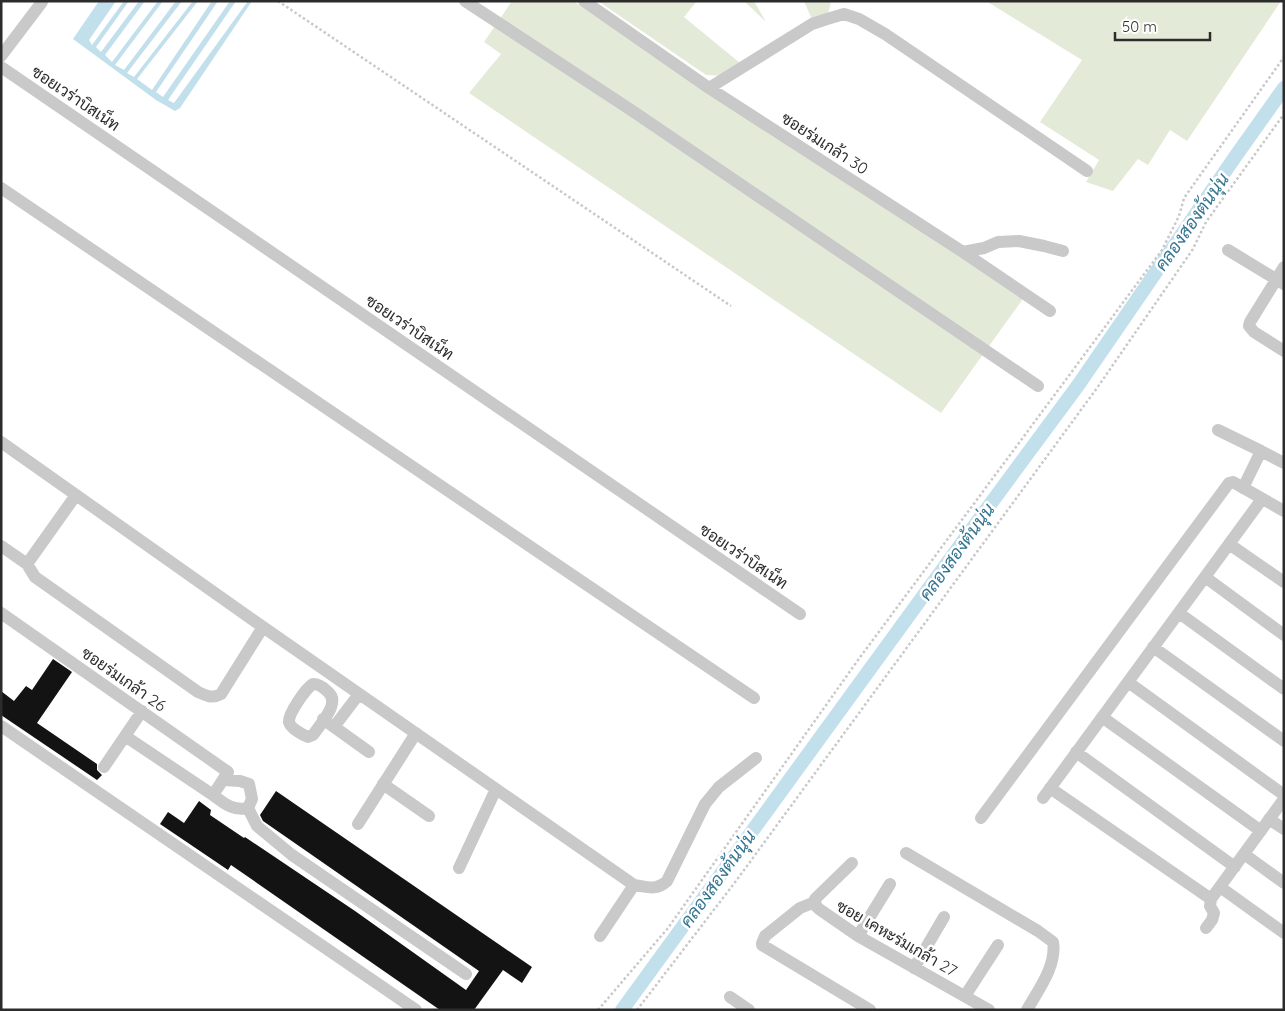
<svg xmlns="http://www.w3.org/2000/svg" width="1285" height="1011" viewBox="0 0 1285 1011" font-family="Quicksand,Sarabun,sans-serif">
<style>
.green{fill:#e3ebd8}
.water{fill:#c2dfec}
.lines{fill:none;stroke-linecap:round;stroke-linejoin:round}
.canal{stroke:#c2dfec;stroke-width:14}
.building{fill:#131313}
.path{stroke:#c9c9c9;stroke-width:2.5;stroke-dasharray:2.5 2.5;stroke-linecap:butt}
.minor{stroke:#c9c9c9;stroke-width:12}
.labels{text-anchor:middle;stroke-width:5;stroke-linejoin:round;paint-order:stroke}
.street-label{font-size:16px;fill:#2c2c2c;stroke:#fff}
.water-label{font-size:18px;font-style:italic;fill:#367691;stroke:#fff}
</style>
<rect width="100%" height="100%" fill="#fff"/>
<!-- green -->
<path class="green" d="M512 1H573L949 249 1025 296 941 413 469 93 501 54 484 42Z
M598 1H697L684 17 740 63 727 76 706 75Z
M744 1H754L766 22Z
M804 1H831L828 15 813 22Z
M986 1H1281L1187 141 1170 130 1148 165 1138 159 1113 191 1086 182 1099 160 1040 122 1082 60Z"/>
<!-- water -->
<path class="water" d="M99 1H116L89 40 92 45 124 1H129L96 47 101 52 139 1H145L105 55 112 62 158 1H163L115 65 124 70 176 1H182L127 73 134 77 193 1H198L137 79 152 90 212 1H218L156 92 163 97 230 1H236L168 100 174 103 248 1H252L180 108 175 111 156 100 73 39Z"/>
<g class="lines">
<!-- canal -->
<path class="canal" d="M622 1010 969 533 1079 384 1235 157 1284 88"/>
</g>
<!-- building -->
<path class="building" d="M53 659 72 672 37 723 97 764V770L102 775 97 780 1 715V691L14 701 26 686 32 690Z
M276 791 532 967 522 983 503 970 474 1010H440L231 865 228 870 160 824 168 812 184 823 199 801 211 810 210 815 244 838 245 837 355 911 466 990 479 971 263 821 260 815Z"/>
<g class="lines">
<!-- path -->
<path class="path" d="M278 1 731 306
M598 1010 668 928 858 660 1162 250 1179 216 1184 198 1284 57
M637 1010 736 881 1097 388 1193 249 1206 222 1284 114"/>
<!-- minor -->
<path class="minor" d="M465 1 631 110 1038 386
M584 1 709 88 963 252 1050 311
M1 56 42 2
M1 67 800 614
M709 88 812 24 827 19 844 14 859 19 885 34 1087 171
M1 188 754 698
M1228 250 1284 284
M963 252 984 248 998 242 1019 241 1044 246 1063 251
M1284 267 1250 322 1249 326 1254 332 1284 351
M1218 430 1261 451
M1 442 263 627 634 885C648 887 656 891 667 881L705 804 719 787 756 758
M1243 488 1261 451 1284 463
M76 495 27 564 35 577 198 692C207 696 212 699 221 694L263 627
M1229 544 1284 582
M1 546 27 564
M1205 577 1284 635
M1 613 228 772 213 795 125 736
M1179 613 1284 689
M1153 647 1284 741
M1128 682 1284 795
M313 684C319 684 323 687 327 691 342 702 321 723 313 735L308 737C303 735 290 728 289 722 288 714 306 688 313 684Z
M1102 717 1261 831
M323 719 369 752
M1 726 416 1010
M334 727 359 694
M1076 752 1235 867
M104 767 142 711
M383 784 429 816
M1050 788 1211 899
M213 795C225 804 233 811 248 808L252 799 249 784 240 781 223 780
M1043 798 1262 499
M248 808 257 826 292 855 466 974
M981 818 1229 483 1233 482 1284 511
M1269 819 1284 829
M358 824 416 733
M906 853 1038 931 1053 942C1057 966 1038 990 1027 1010
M1244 854 1284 883
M852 863 815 899 816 906 819 909 858 936 989 1010
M459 868 496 789
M1220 887 1284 933
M815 902 800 908 765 936 762 943V945L870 1010
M1206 928 1212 920 1214 913 1210 906 1211 899 1284 799
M600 936 634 885
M858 936 890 884
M914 968 944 917
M965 996 998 945
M730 997 749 1010"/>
</g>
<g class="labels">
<!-- street labels -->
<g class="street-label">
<text transform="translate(76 98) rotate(34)" y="6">ซอยเวร่าบิสเน็ท</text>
<text transform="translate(825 143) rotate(33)" y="6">ซอยร่มเกล้า 30</text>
<text transform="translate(410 327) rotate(34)" y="6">ซอยเวร่าบิสเน็ท</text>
<text transform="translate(744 556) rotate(34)" y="6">ซอยเวร่าบิสเน็ท</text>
<text transform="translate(124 679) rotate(35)" y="6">ซอยร่มเกล้า 26</text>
<text transform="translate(897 938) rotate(30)" y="6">ซอย เคหะร่มเกล้า 27</text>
</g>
<!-- water labels -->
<g class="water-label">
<text transform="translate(1192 222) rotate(-55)" y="6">คลองสองต้นนุ่น</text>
<text transform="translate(957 552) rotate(-54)" y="6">คลองสองต้นนุ่น</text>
<text transform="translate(718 879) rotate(-54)" y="6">คลองสองต้นนุ่น</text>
</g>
</g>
<!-- border -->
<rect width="1285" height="1011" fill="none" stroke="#2c2c2c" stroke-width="5"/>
<!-- scale -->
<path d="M1115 32v8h95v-8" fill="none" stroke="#2c2c2c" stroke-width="2.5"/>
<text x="1122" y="32" font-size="15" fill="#2c2c2c" stroke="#ffffff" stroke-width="4" paint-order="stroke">50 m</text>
</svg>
